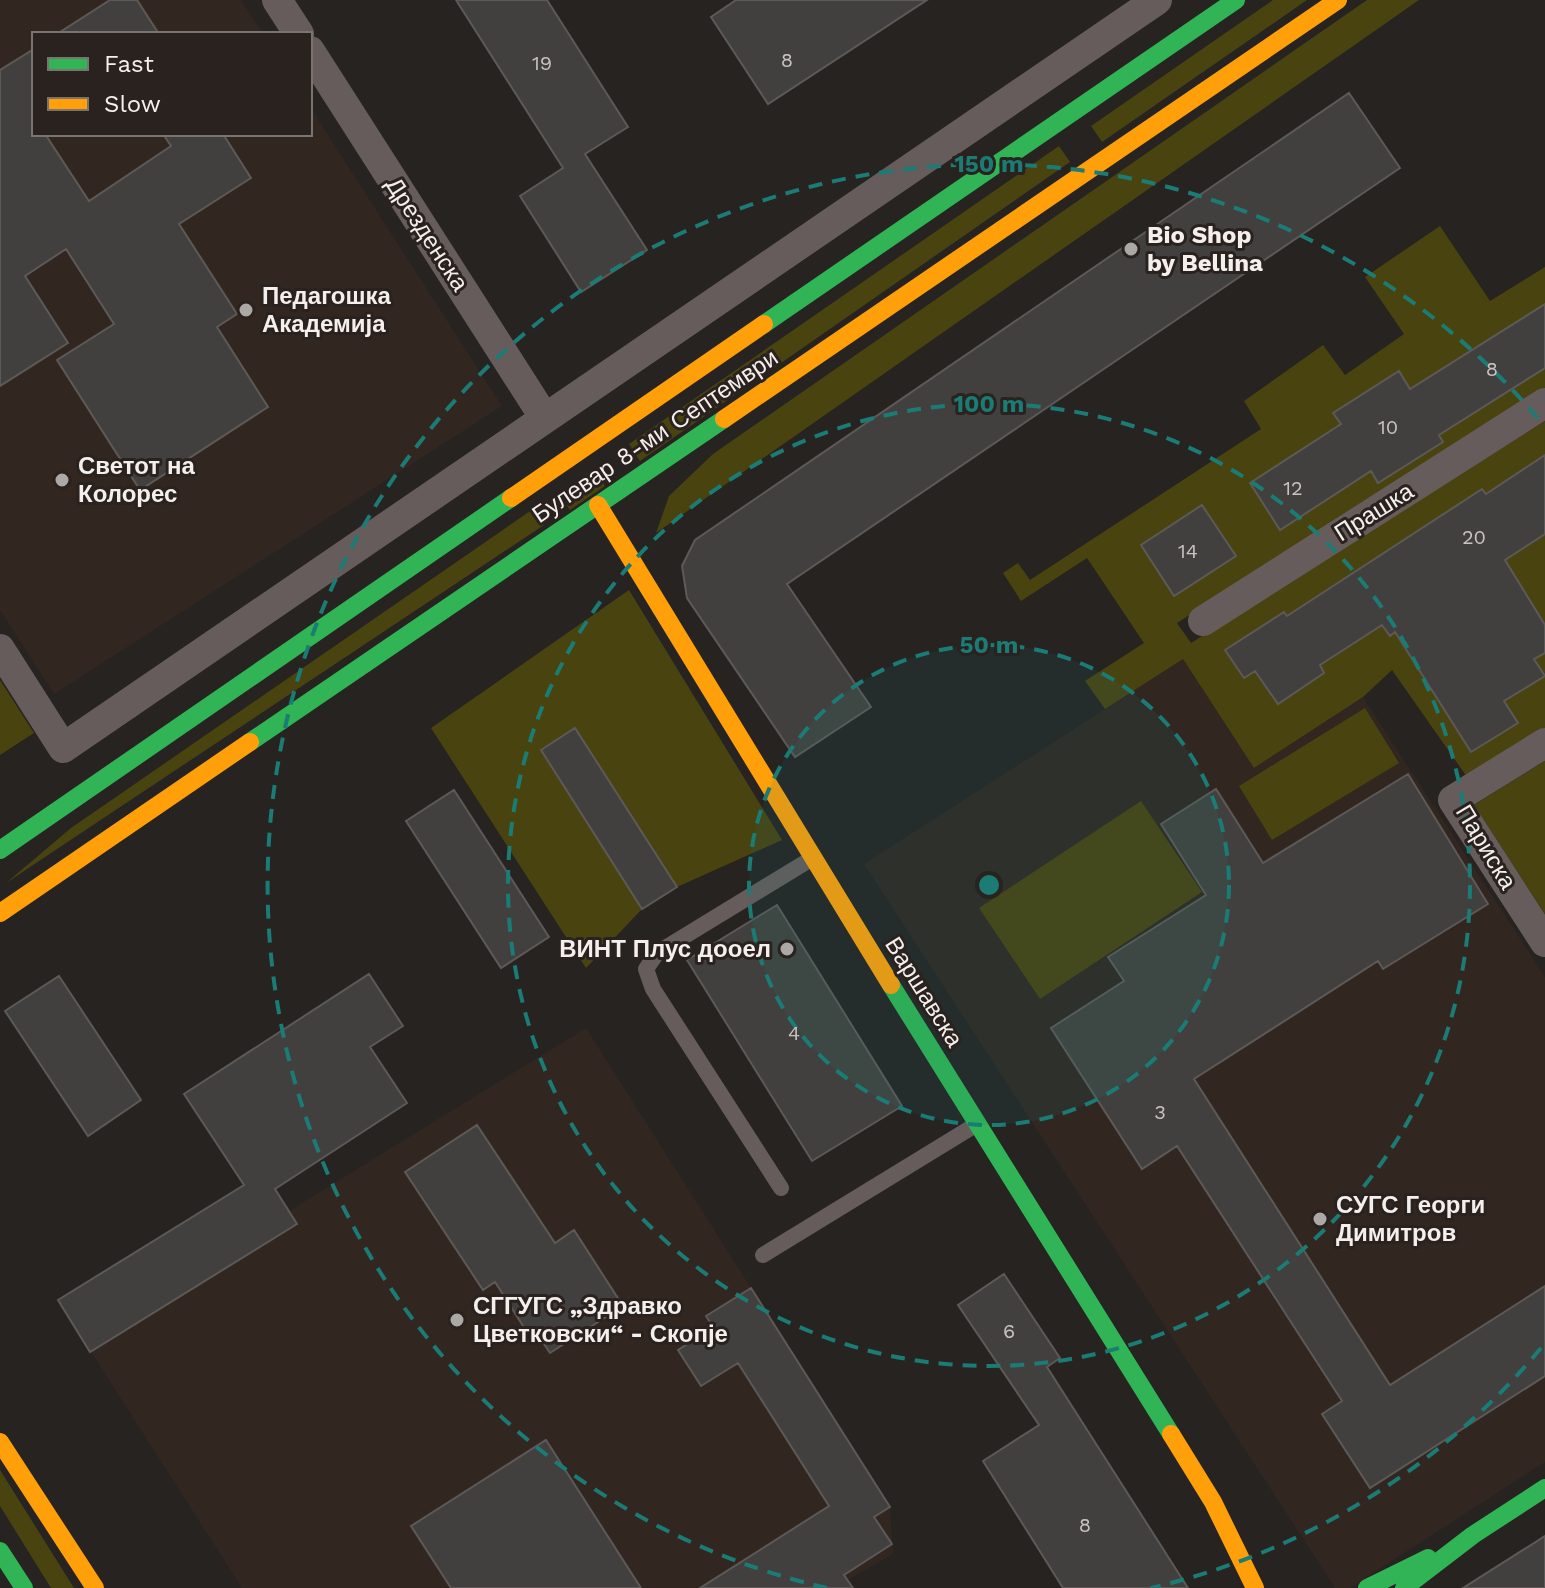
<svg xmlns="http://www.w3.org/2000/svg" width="1545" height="1588" viewBox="0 0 1545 1588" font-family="'Work Sans',sans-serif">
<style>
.built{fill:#322621}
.green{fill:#494310;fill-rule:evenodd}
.building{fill:#42403e;stroke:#5c5957;stroke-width:2}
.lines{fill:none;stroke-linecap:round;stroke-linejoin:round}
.lane{stroke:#675c5c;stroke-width:16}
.street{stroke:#675c5c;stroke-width:30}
.fast{stroke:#30b455;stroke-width:18}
.slow{stroke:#ff9f0a;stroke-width:18}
.ring{fill:none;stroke:#1a7c74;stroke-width:4;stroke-dasharray:14 10}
.poi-dot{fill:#aca8a6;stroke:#29221e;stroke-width:3}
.labels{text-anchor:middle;stroke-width:6;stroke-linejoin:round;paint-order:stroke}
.number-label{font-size:20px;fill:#c8c3c1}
.street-label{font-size:24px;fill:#f4efed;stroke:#29221e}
.poi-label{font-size:24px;font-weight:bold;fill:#f4efed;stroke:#29221e;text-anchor:start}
.centre{fill:#1a7c74;stroke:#29221e;stroke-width:4}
.ring-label{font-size:24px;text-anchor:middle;font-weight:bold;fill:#1a7c74;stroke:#29221e;stroke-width:6;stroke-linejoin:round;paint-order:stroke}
</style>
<rect width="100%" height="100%" fill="#262321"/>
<!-- built -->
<path class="built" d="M0 0H241L263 34H34V134H310V107L502 406 54 694 0 610Z
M1183 659 1254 768 1363 697 1545 977V1462L1350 1588H1335L864 864Z
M586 1028 890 1507 893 1554 848 1580 852 1588H242L91 1352 296 1225 289 1211Z"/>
<!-- green -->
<path class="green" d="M1273 0H1307L1102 142 1091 126Z
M1367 0H1419L656 533 669 496 713 454Z
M1059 146 1070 162 640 461 629 444Z
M1440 226 1490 301 1545 267V389L1177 623 1191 643 1545 421V455L1514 475 1545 523V625L1521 587 1410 656 1471 752 1517 723 1504 701 1544 676 1534 659 1545 653V735L1474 787 1392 670 1363 697 1254 768 1183 659 1105 709 1085 681 1144 643 1087 558 1021 601 1003 573 1018 563 1030 580 1261 429 1244 401 1323 345 1345 375 1404 334 1365 277ZM1482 489 1508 528 1530 544 1485 573 1418 531ZM1284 612 1324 673 1278 704 1255 671 1244 678 1225 650Z
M594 469 605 486 570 510 559 494Z
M533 509 544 525 6 883 71 828Z
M629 590 782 840 677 887 575 728 541 749 642 909 586 968 431 728Z
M0 680 34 733 0 755Z
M1365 708 1399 763 1272 840 1239 786Z
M1545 761V914L1474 805Z
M1141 801 1202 892 1040 999 979 908Z
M0 1470 74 1588H51L0 1506Z"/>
<!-- building -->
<path class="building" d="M110 0H137L159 34H57Z
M456 0H547L628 127 585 154 647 250 581 292 520 196 563 168Z
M736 0H927L768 104 711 17Z
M34 49V134H45L89 201 171 146 163 134H223L251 178 179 224 237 314 217 327 268 407 140 490 57 360 114 324 66 249 25 276 68 343 0 386V70Z
M1349 93 1400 168 787 584 871 707 795 757 687 598 682 566 695 540Z
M1545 304V368L1439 435 1443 442 1378 483 1371 471 1280 530 1250 483 1341 424 1333 413 1399 371 1410 389Z
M1545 455V534L1505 560 1545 625V653L1534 659 1545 676 1504 701 1518 723 1471 752 1395 632 1390 636 1382 625 1320 665 1324 673 1278 704 1255 671 1244 678 1225 650 1284 612 1287 616 1482 489 1486 494Z
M1202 505 1236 556 1174 596 1141 545Z
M575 728 677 887 642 909 541 750Z
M1408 774 1488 904 1383 969 1378 961 1194 1079 1390 1385 1545 1286V1376L1370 1488 1322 1414 1342 1401 1177 1146 1142 1169 1051 1028 1124 981 1108 957 1206 895 1161 824 1216 789 1263 863Z
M454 790 549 937 501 968 406 821Z
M777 905 902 1106 812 1161 687 960Z
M369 974 403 1026 370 1047 407 1103 275 1189 297 1224 90 1352 58 1300 244 1185 184 1094Z
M59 976 141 1100 88 1136 5 1011Z
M477 1125 555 1243 574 1230 623 1306 550 1353 533 1328 527 1332 495 1282 483 1290 405 1172Z
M1004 1274 1060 1358 1047 1367 1188 1588H1063L983 1461 1039 1425 958 1305Z
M751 1288 890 1507 874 1517 892 1544 844 1575 853 1588H700L829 1506 738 1363 701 1386 678 1350 713 1327 706 1316Z
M546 1440 641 1588H451L411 1526Z
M1545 1536V1588H1463Z"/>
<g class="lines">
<!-- lane -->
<path class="lane" d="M781 1188 653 989 646 969 657 953 811 859
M763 1255 977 1124"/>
<!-- street -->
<path class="street" d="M277 0 299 34
M310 51 544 417
M1203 621 1545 403
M0 649 63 748 1157 0
M1545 743 1453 800 1545 942"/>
<!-- fast -->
<path class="fast" d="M764 324 1236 0
M250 742 724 419
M0 850 511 498
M891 985 1171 1434
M0 1551 24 1588
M1367 1588 1428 1558
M1404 1588 1473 1535 1545 1488"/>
<!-- slow -->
<path class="slow" d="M724 419 1338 0
M511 498 764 324
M598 505 891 985
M0 913 250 742
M1171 1434 1213 1502 1255 1588
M0 1442 95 1588"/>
</g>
<!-- distance rings -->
<circle cx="989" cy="885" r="240" fill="#1a7c74" fill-opacity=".12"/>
<g class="ring">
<circle cx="989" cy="885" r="240"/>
<circle cx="989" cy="885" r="481"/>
<path d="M1541 1348A721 721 0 0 1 1151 1588M827 1588A721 721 0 1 1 1541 422"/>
</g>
<!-- markers -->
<g class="poi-dot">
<circle cx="1131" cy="249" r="8"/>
<circle cx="246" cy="310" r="8"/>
<circle cx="62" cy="480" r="8"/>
<circle cx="787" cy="949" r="8"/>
<circle cx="1320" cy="1219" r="8"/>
<circle cx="457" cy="1320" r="8"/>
</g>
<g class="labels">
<!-- number labels -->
<g class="number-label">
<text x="787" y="67">8</text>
<text x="542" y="70">19</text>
<text x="1492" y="376">8</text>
<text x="1388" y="434">10</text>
<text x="1293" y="495">12</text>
<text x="1474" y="544">20</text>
<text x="1188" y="558">14</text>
<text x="794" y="1040">4</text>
<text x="1160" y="1119">3</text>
<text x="1009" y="1338">6</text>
<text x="1085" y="1532">8</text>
</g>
<!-- street labels -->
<g class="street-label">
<text transform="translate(427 234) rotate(57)" y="8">Дрезденска</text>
<text transform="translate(655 436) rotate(-34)" y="8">Булевар 8-ми Септември</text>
<text transform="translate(1374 512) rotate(-32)" y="8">Прашка</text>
<text transform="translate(1486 847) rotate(59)" y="8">Париска</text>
<text transform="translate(924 992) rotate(58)" y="8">Варшавска</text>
</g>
<!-- poi labels -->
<g class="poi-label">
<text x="1147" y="243">Bio Shop<tspan x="1147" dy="28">by Bellina</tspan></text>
<text x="262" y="304">Педагошка<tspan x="262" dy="28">Академија</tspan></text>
<text x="78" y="474">Светот на<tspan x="78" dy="28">Колорес</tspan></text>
<text x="771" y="957" text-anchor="end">ВИНТ Плус дооел</text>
<text x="1336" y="1213">СУГС Георги<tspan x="1336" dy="28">Димитров</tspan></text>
<text x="473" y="1314">СГГУГС „Здравко<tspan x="473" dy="28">Цветковски“ - Скопје</tspan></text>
</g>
</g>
<circle cx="989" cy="885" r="12" class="centre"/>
<g class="ring-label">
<text x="989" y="172">150 m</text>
<text x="989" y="412">100 m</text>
<text x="989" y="653">50 m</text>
</g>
<!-- legend -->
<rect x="32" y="32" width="280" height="104" fill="#29221e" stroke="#7a7471" stroke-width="2"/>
<rect x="48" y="58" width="40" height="12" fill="#30b455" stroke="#7a7471" stroke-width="2"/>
<text x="104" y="72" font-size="24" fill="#f4efed">Fast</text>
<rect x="48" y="98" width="40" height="12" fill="#ff9f0a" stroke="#7a7471" stroke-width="2"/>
<text x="104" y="112" font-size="24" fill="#f4efed">Slow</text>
</svg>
